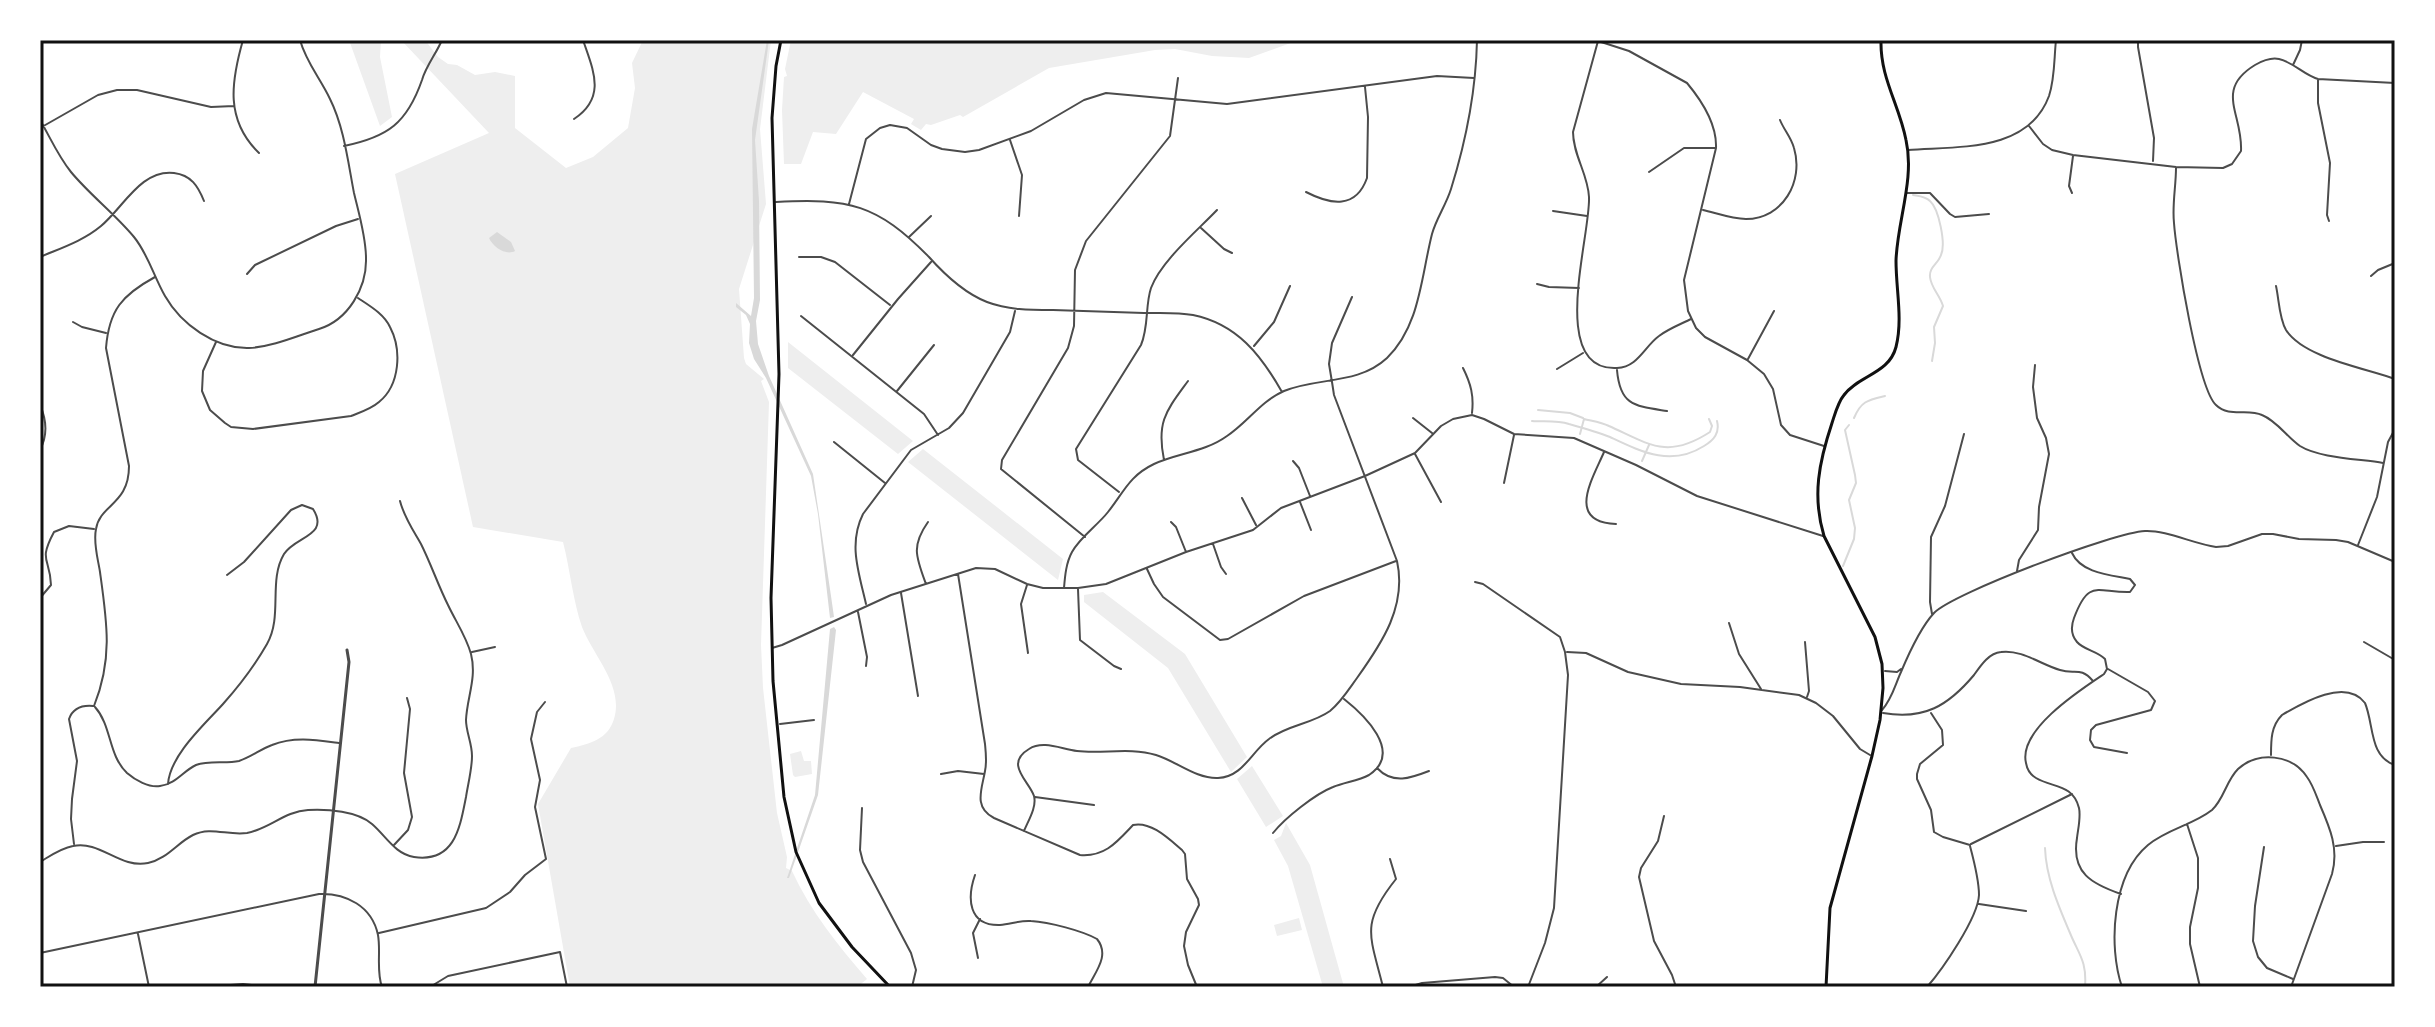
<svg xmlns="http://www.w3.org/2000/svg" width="2435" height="1027" viewBox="0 0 2435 1027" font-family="Montserrat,sans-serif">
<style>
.green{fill:#eee}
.water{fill:#d9d9d9}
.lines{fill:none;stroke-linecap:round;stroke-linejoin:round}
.stream{stroke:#d9d9d9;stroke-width:2}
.minor{stroke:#4c4c4c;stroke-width:2}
.tertiary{stroke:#4c4c4c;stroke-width:3}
.secondary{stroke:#111;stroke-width:3}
.neatline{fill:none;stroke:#111;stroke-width:3}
</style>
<rect width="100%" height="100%" fill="#fff"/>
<!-- green -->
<path class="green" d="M349 40H381L380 57 392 117 380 126Z
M401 40H425L438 57 448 64 457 65 475 75 495 72 515 76V128L566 168 593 157 628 128 635 88 632 63 643 40H771L760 129 766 204 739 289 744 358 746 364 764 379 761 381 769 402 761 645 763 688 777 813 787 857 786 868 792 871C811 912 837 944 867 979L857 987H570L538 804 571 748C590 744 608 739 614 719 624 686 594 657 582 627 573 601 570 569 563 542L473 527 395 174 489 133Z
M791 40H1299L1249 58 1212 56 1175 49 1155 50 1049 68 963 117 960 115 931 125 926 124 921 130 911 124 914 119 863 92 836 134 813 132 801 164H784L782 110 784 77 787 76 785 69Z
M788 342 913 441 898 454 788 368Z
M923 449 1063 559 1058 580 908 462Z
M1103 592 1185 654 1247 757 1231 772 1168 668 1084 602V595Z
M801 751 804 761H811L812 774 795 777 793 775 790 754Z
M1252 766 1283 816 1266 827 1237 779Z
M1286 823 1310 865 1344 987H1323L1288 866 1274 840 1281 836Z
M1299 918 1302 930 1277 936 1274 925Z"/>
<!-- water -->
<path class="water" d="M767 40H769L755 140 759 201 760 300 756 321 758 344 769 376 813 474 831 596 834 617 830 618 818 514 811 476 766 378 754 359 749 343 750 324 746 315 736 307V303L751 316 754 298 752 129Z
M497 232 511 242 515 251C506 256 493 247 489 238Z
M834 627 836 630 818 795 789 878H787L815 795 830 629Z"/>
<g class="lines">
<!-- stream -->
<path class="stream" d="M1913 195C1919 196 1925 196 1930 201 1939 209 1946 244 1941 255 1938 264 1929 267 1930 277 1931 288 1940 295 1943 306L1934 327 1935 343 1932 361
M1538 410 1570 413 1583 418
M1854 418C1861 401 1868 400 1885 396
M1532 421C1544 422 1557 420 1569 424 1583 428 1597 432 1610 437 1642 452 1671 467 1704 446 1714 440 1720 433 1717 421
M1580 434 1584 419C1592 421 1601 422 1609 426 1649 444 1667 460 1710 432L1712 426 1709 419
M1642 461 1649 445
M1843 566 1854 539 1855 528 1849 500 1856 483 1855 475 1845 430 1849 425
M2045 848C2046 877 2058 905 2070 933 2079 955 2087 961 2085 987"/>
<!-- minor -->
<path class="minor" d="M243 40C231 82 225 120 259 153
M2138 40V47L2154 138 2153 161
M1598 41 1629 51 1687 83C1702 101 1717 125 1716 148L1684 280 1688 311 1696 328 1705 337 1747 360 1764 374 1773 389 1781 425 1790 435 1824 446
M1598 41 1573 132C1573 155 1588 174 1589 197 1591 235 1547 372 1617 368 1638 367 1644 347 1659 336 1668 329 1681 324 1691 319
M2293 65 2300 50 2302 40
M2318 80V103L2330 163 2327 215 2329 221
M574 119C607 97 593 70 583 40
M40 120C50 137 58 156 71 172 90 195 115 214 134 237 148 254 154 277 165 296 181 324 215 349 249 348 272 347 297 336 319 329 348 320 367 288 366 258 366 237 359 214 354 193 348 162 344 127 330 99 320 78 306 62 300 40
M2029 126 2043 144 2052 150 2073 155 2176 167 2223 168 2232 164 2241 151C2243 114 2214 90 2255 65 2262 61 2270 57 2279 59 2293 62 2304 75 2318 79L2395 83
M40 128 98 95 117 90H137L211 107 234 106
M1010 140 1022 175 1019 216
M344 146C388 137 407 123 422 80 426 66 436 54 442 40
M1908 150C1957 146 2028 153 2049 96 2055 78 2054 58 2056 40
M2176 168C2176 186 2172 205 2174 223 2176 252 2198 389 2216 405 2229 418 2248 408 2262 415 2277 421 2287 437 2300 446 2319 458 2360 459 2383 463
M1649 172 1684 148H1715
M1306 192C1331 205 1356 209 1367 178L1368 117 1365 87
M1906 193H1930L1950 214 1955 217 1989 214
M2072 193 2069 186 2073 156
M776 202C849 198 877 204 929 257 945 275 964 293 987 302 1008 310 1030 310 1053 310 1083 311 1114 312 1144 313 1160 313 1177 312 1193 315 1237 324 1261 355 1282 392
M849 204 866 139 880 128 890 125 907 128 931 145 942 149 965 152 979 150 1031 131 1084 100 1106 93 1227 104 1437 76 1474 78
M1703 210C1716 213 1732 219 1746 219 1783 219 1804 181 1794 148 1791 137 1784 130 1780 120
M1553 211 1587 216
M1201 228 1224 249 1232 253
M909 237 931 216
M40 257C61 248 83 241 101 226 123 208 141 169 174 173 191 175 198 186 204 201
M799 257H821L835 262 890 305
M247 274 255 265 336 226 358 219
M2371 276 2378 270 2395 263
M1537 284 1549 287 1579 288
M2276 286C2279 299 2279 318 2286 330 2304 358 2365 368 2395 379
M801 316 924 414 938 435
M73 322 82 327 106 333
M216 342 203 371 202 391 210 410 225 423 231 427 253 429 351 416C361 412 371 409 379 402 400 385 402 350 390 327 384 314 370 306 358 298
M1254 346 1274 322 1290 286
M853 355 898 299 931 262
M1748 359 1774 311
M1463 368C1471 384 1474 396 1472 413
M1557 369 1583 353
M1617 370C1620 406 1635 406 1667 411
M897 391 934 345
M40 405C47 421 48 435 40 450
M1413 418 1432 433
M834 442 885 483
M1604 452C1593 478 1565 522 1616 524
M1415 454 1441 502
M1164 460C1156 421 1167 410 1188 381
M1293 461 1299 468 1310 496
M1504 483 1514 435
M1119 492 1078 460 1076 449 1141 345C1149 326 1145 306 1151 288 1161 261 1197 231 1217 210
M1242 498 1256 525
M1300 502 1311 530
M1171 522 1176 527 1186 552
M1085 537 1001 469 1002 460 1068 348 1074 326 1075 270 1086 241 1170 136 1178 78
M1213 544 1221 567 1226 574
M2358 545 2377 497 2388 442 2395 429
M2072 553C2081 573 2110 575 2130 579L2135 585 2130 592C2097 593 2089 578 2074 618 2071 626 2071 635 2077 642 2084 650 2097 651 2105 659L2107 669 2104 674C2080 690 2018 730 2026 763 2027 769 2031 775 2036 778 2053 788 2073 784 2079 808 2081 817 2078 829 2077 838 2071 873 2092 884 2121 894
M1147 569 1154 584 1163 597 1220 640 1228 639 1304 596 1396 561
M2017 571 2019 560 2038 530 2039 507 2049 454 2046 438 2037 418 2033 387 2035 365
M958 574 985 744C986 754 987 762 985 771 982 789 973 807 994 818L1080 855C1105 857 1117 842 1133 825 1151 821 1169 839 1182 850L1185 854 1187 879 1198 899 1199 905 1186 932 1184 946 1188 965 1197 987
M1475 582 1483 584 1560 637 1565 652 1568 675 1554 908 1545 943 1528 987
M926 584C916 557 911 546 928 522
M1027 585 1021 604 1028 653
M1064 588C1065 576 1066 563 1072 552 1080 537 1097 526 1108 512 1124 492 1129 476 1154 464 1178 453 1205 452 1227 436 1247 423 1261 401 1284 391 1318 377 1358 385 1387 358 1420 326 1421 277 1432 234 1436 219 1446 205 1451 189 1466 141 1476 90 1477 40
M1078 589 1080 640 1114 666 1121 669
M901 593 918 696
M40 598 51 585C50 557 38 562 54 532L69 526 94 529
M866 604C859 573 848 544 863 514L911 450 949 428 963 413 1010 332 1015 311
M858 612 867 657 866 666
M1932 614 1930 602 1931 537 1945 506 1964 434
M1729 623 1739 654 1761 689
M1805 642 1809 691 1807 697
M2364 642 2395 660
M772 648 782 645 891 595 976 568 995 569 1027 584 1043 588H1078L1106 584 1186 552 1253 530 1281 508 1365 476 1415 453 1441 426 1453 419 1472 415 1484 419 1514 434 1574 438 1636 465 1697 496 1823 536
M472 652 495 647
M1567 652 1586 653 1628 672 1681 684 1740 687 1799 695 1816 703 1833 716 1860 749 1870 755
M2108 669 2148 692 2155 701 2151 710 2096 725 2091 730 2090 740 2094 747 2127 753
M1885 671 1897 672 1901 669
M94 706C113 659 107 622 100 572 98 559 93 543 96 529 100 504 129 505 129 466L106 348C109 310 122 295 155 277
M95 707C112 726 108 755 127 773 135 780 149 788 160 786 176 784 183 771 196 765 209 760 226 764 239 761 251 757 261 749 272 745 294 736 317 740 339 743
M1882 710C1892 699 1895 685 1901 672 1909 653 1920 628 1934 613 1953 593 2115 532 2145 531 2166 530 2194 544 2216 547L2228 546 2262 534H2273L2299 539 2336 540 2348 542 2395 562
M1883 713C1924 720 1948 706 1974 675 1981 665 1989 653 2001 652 2021 649 2042 665 2060 670 2075 675 2080 666 2093 681
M1931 713 1942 730 1943 745 1920 764 1917 774V779L1931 810 1934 832 1943 837 1970 845
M780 724 814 720
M2271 755C2271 740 2271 726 2282 715 2304 702 2346 678 2365 703 2374 724 2369 757 2395 765
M1377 768C1393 785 1411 778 1429 771
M941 774 958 771 984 774
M168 784C170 755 205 724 223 704 239 686 255 665 267 644 283 616 268 581 284 554 295 536 330 536 313 509L302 505 291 510 244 562 227 575
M1035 797 1094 805
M862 808 860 850 863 862 911 953 916 970 912 987
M1664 816 1658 841 1641 868 1639 877 1654 941 1672 975 1676 987
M2187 824 2198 858V888L2190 927V944L2200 987
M1024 831C1028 821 1037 807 1034 796 1029 781 1004 764 1029 749 1043 740 1061 749 1077 751 1103 754 1130 747 1156 755 1176 761 1196 779 1218 778 1243 777 1251 752 1269 739 1287 725 1312 724 1330 711 1341 702 1349 689 1357 678 1382 643 1407 606 1397 561L1334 395 1332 382 1329 364 1332 343 1352 297
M1273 833C1285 818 1315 794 1333 787 1345 782 1358 781 1369 775 1404 752 1363 714 1344 699
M74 844 71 819 72 799 77 761 69 719C73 708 82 705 93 706
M1971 844 2072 794
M394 845 408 830 412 817 404 773 410 709 407 698
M2336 846 2363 842H2384
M2264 847 2255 906 2253 941 2258 957 2267 968 2293 979
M40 862C50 856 61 848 73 846 100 840 120 869 148 863 167 859 177 843 193 835 211 826 228 836 247 833 269 829 285 811 308 810 328 809 357 811 372 824 386 836 395 854 414 857 455 863 460 827 466 797 468 784 472 769 472 756 472 743 466 732 466 720 467 697 477 678 471 654 466 636 456 622 448 605 438 585 431 564 421 544 413 530 404 517 400 501
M975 875C967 898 968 926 1000 925 1011 924 1021 920 1031 921 1049 922 1083 931 1097 939 1110 955 1096 971 1088 987
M1979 904 2026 911
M379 933 486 908 510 892 525 875 546 859 535 807 540 780 531 739 537 712 545 702
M138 934 149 987
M40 953 319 894C346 893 372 906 378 935 381 952 376 971 382 987
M978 958 973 933 980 919
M206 987 243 984 269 987
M430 987 448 976 560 952 567 987
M1383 987C1370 935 1360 924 1396 879L1390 859
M1409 987 1422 983 1495 977 1503 978 1514 987
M1596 987 1607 977
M1927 987C1942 970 1978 918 1979 895 1979 880 1974 861 1970 846
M1996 987V986
M2122 987C2108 946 2112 875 2148 845 2167 829 2193 825 2212 810 2224 799 2226 781 2238 769 2258 751 2292 754 2307 777 2313 785 2316 795 2320 805 2330 828 2339 849 2332 874L2291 987"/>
<!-- tertiary -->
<path class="tertiary" d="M315 987 349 662 347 650"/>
<!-- secondary -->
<path class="secondary" d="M781 40 776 66 772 118 779 374 771 598 773 681 784 797 796 852 819 903 852 947 890 987
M1826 987 1830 908 1872 756 1880 720 1883 688 1882 664 1875 637 1824 536C1812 496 1819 462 1832 423 1835 414 1838 402 1844 395 1859 375 1889 374 1896 347 1903 319 1896 290 1896 261 1897 222 1915 179 1906 140 1899 104 1880 78 1881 40"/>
</g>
<!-- border -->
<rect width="2435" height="1027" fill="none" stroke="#ffffff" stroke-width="84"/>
<rect x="42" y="42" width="2351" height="943" class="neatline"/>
</svg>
